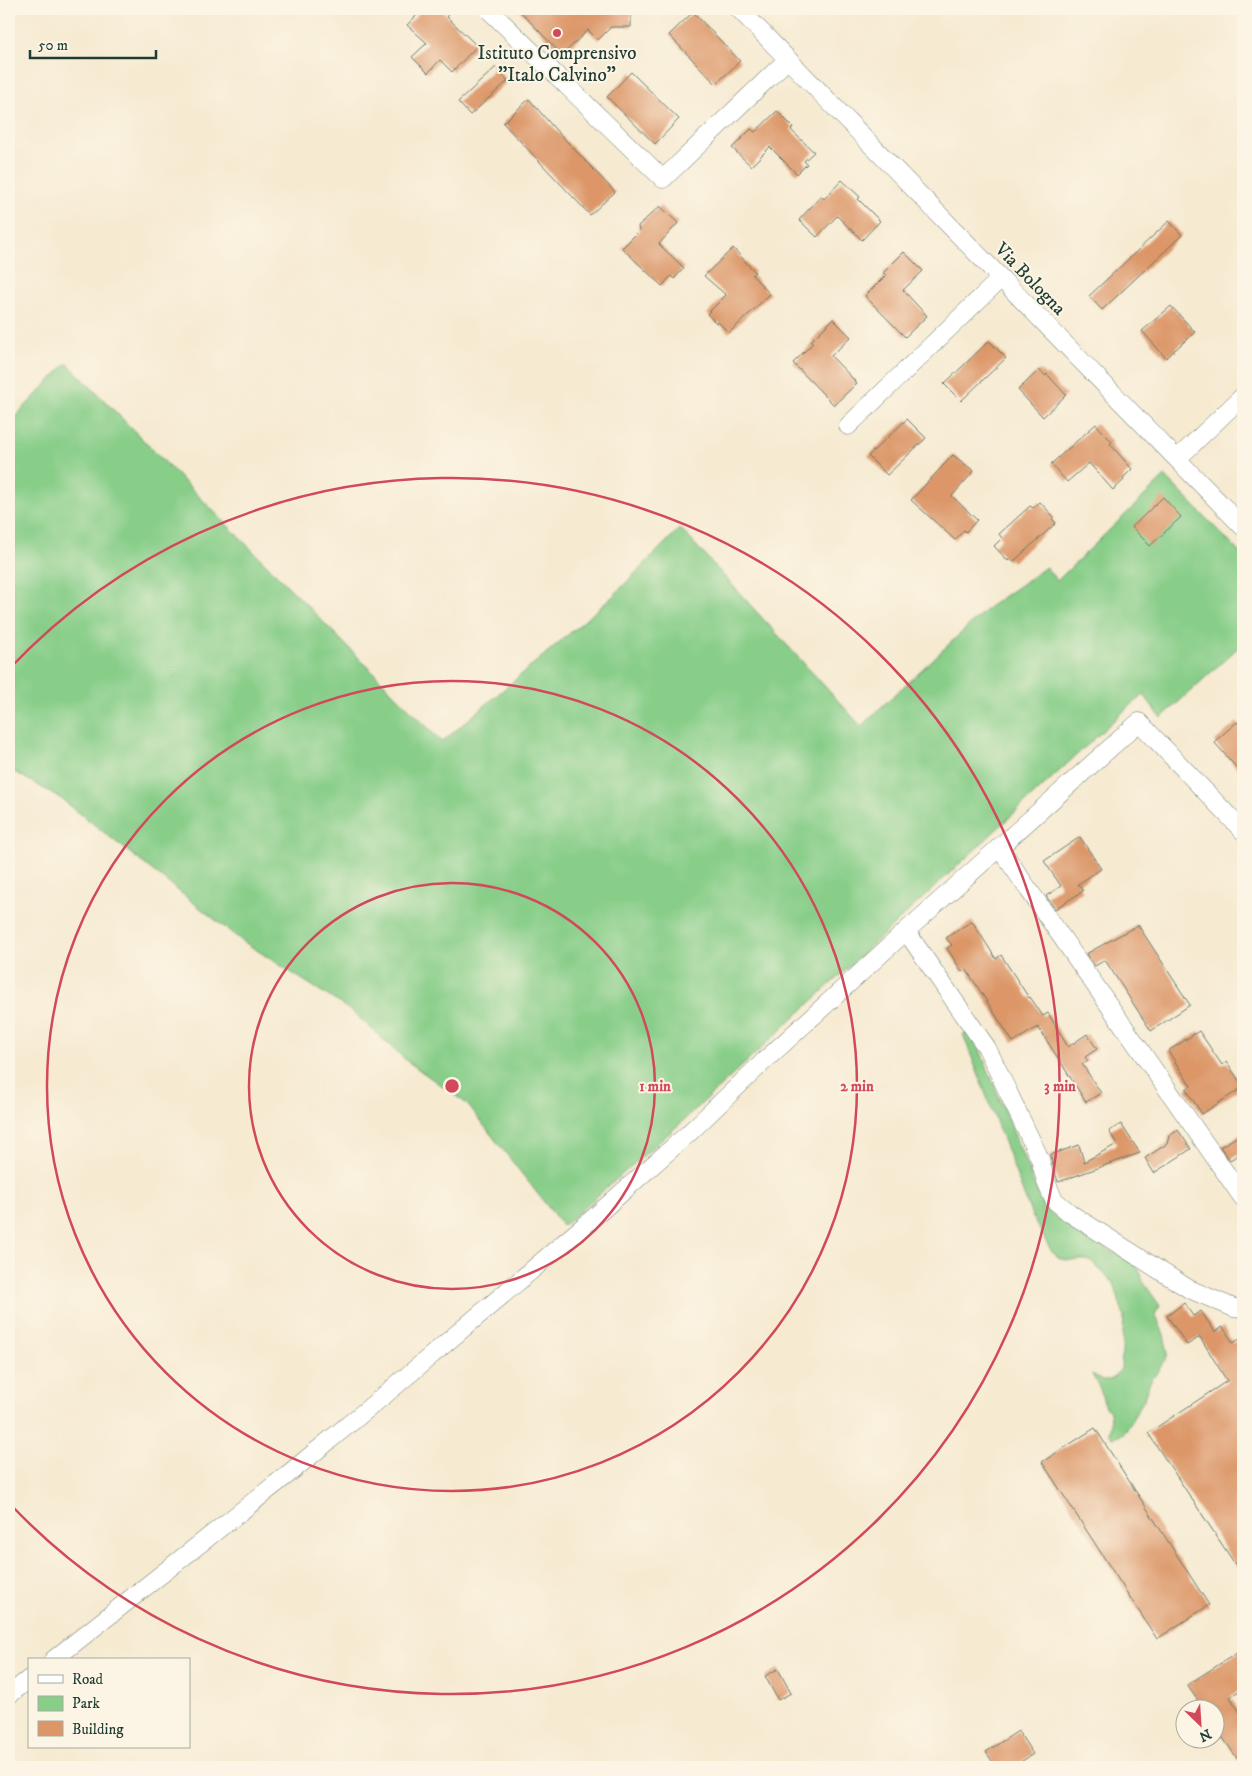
<svg xmlns="http://www.w3.org/2000/svg" width="1252" height="1776" viewBox="0 0 1252 1776" font-family="'IM FELL DW Pica',serif">
<style>
.green{fill:#88ce89;stroke:#54865e}
.building{fill:#dc9668}
.lines{fill:none;stroke-linecap:round;stroke-linejoin:round}
.minor-casing{stroke:#6a7a6b;stroke-width:19}
.minor{stroke:#fff;stroke-width:18}
.ring{fill:none;stroke:#d1495b;stroke-width:2.5}
.poi-dot{fill:#d1495b;stroke:#fcf5e5;stroke-width:2}
.labels{text-anchor:middle;stroke-width:4;stroke-linejoin:round;paint-order:stroke}
.poi-label{font-size:19px;fill:#1f3d34;stroke:#fcf5e5}
.street-label{font-size:19px;fill:#1f3d34;stroke:#fcf5e5}
.centre{fill:#d1495b;stroke:#fcf5e5;stroke-width:2.5}
.ring-label{font-size:15px;text-anchor:middle;font-weight:bold;fill:#d1495b;stroke:#fcf5e5;stroke-width:4;stroke-linejoin:round;paint-order:stroke}
</style>
<rect width="100%" height="100%" fill="#fcf5e5"/>
<filter id="ink" filterUnits="userSpaceOnUse"><feTurbulence type="fractalNoise" baseFrequency=".02" numOctaves="2"/><feDisplacementMap in="SourceGraphic" scale="10" xChannelSelector="R" yChannelSelector="G"/><feConvolveMatrix kernelMatrix="1 2 1 2 8 2 1 2 1" color-interpolation-filters="sRGB"/></filter>
<filter id="wash" filterUnits="userSpaceOnUse"><feTurbulence type="fractalNoise" baseFrequency=".0096" numOctaves="4" result="noise"/><feDisplacementMap in="SourceGraphic" scale="20" xChannelSelector="R" yChannelSelector="G"/><feGaussianBlur stdDeviation="1.12" result="paint"/><feColorMatrix in="noise" values="0 0 0 0 0 0 0 0 0 0 0 0 0 0 0 0 0 1.4 0 .05"/><feComposite in="paint" operator="in"/></filter>
<g filter="url(#wash)">
<rect width="100%" height="100%" fill="#f6ead1"/>
<!-- green -->
<path class="green" d="M67 363 442 742 611 598 680 528 861 726 989 607 1046 567 1057 581 1165 476 1243 556V643L1161 718 1144 695 1125 710 683 1121 563 1226 467 1104 407 1061 353 1012 241 940 59 797 9 769V423Z
M967 1033 980 1050 1041 1201C1055 1225 1110 1250 1135 1264L1141 1274 1142 1280 1160 1306 1155 1314 1164 1335 1168 1353 1166 1359 1149 1384 1143 1401 1124 1433 1119 1436 1113 1438 1109 1434 1111 1423 1110 1411 1105 1407 1100 1389 1092 1374 1102 1380H1109L1114 1377 1121 1369 1124 1317 1114 1283 1090 1260H1067L1061 1259 1052 1252 1032 1216 963 1034Z"/>
<g id="blocks">
<!-- building -->
<path class="building" d="M423 9H441L448 16 447 17 477 46 452 72 440 60 428 73 412 57 427 43 407 25Z
M518 9H631V27H611L598 40 588 30 562 55Z
M693 12 740 61 716 84 669 35Z
M496 67 508 81 470 115 458 102Z
M631 72 679 119 655 144 607 97Z
M529 99 554 128 615 192 590 215 503 123Z
M777 111 793 127 791 130 814 152 804 161 807 164 797 174 770 147 751 166 732 148 751 129 755 132Z
M842 180 860 197 858 199 880 221 862 240 837 216 817 237 799 220 821 196 824 199Z
M660 206 678 223 659 244 684 268 674 279 671 276 662 286 622 248 639 231 638 226Z
M1169 221 1182 235 1102 310 1089 296Z
M733 248 755 272 752 275 770 294 729 333 718 322 716 323 707 314 726 295 704 276Z
M904 252 923 271 903 290 927 316 905 337 865 296 886 275 883 273Z
M1171 306 1195 332 1166 358 1142 331Z
M833 319 851 337 831 356 857 383 834 405 793 363 813 343 811 341Z
M989 341 1006 358 961 401 944 384Z
M1039 370 1046 376 1047 374 1066 395 1043 417 1018 390Z
M907 419 926 438 887 475 868 456Z
M1096 424 1112 442 1110 444 1132 469 1123 478 1124 480 1113 490 1089 463 1067 482 1051 464Z
M953 455 974 471 952 496 977 520 966 532 964 530 955 540 911 500Z
M1163 497 1181 517 1150 546 1132 527Z
M1040 502 1054 517 1052 519 1056 523 1013 562 1010 558 1008 561 994 546 1002 538 999 534 1030 506 1033 508Z
M1237 722 1243 729V775L1214 742Z
M1080 837 1101 869 1078 884 1083 891 1055 909 1046 896 1061 886 1044 861Z
M972 921 996 959 1001 955 1029 998 1030 997 1043 1016 1048 1013 1068 1047 1087 1034 1097 1049 1085 1057 1088 1061 1082 1064 1101 1093 1086 1102 1038 1027 1013 1042 966 969 962 972 947 948 952 945 946 938Z
M1138 925 1190 1005 1151 1031 1105 960 1095 966 1086 954Z
M1199 1031 1222 1065 1227 1062 1243 1087 1202 1114 1186 1089 1191 1086 1168 1051Z
M1121 1124 1140 1153 1058 1182 1050 1155 1079 1145 1084 1162 1117 1144 1109 1131Z
M1178 1130 1191 1149 1154 1173 1145 1158 1167 1144 1169 1136Z
M1243 1133V1152L1230 1160 1220 1147Z
M1184 1303 1193 1316 1201 1311 1215 1332 1223 1327 1233 1343 1243 1337V1576L1148 1433 1227 1381 1200 1337 1187 1345 1167 1316Z
M1095 1428 1209 1605 1157 1639 1042 1462Z
M1243 1649V1688L1230 1697 1243 1717V1767L1214 1725V1708H1203L1187 1685Z
M778 1669 791 1693 778 1700 765 1676Z
M1018 1731 1033 1754 1013 1767H996L986 1752Z"/>
</g>
</g>
<g filter="url(#ink)">
<use href="#blocks" fill-opacity="0" stroke="#6a7a6b" stroke-width="1"/>
<g class="lines">
<defs>
<path id="minor" d="M488 9 663 179 788 59
M739 9 1243 527
M848 426 1001 278
M1177 459 1243 396
M999 847 1243 1198
M906 931 987 1048 1040 1159 1046 1182 1054 1200 1071 1214 1189 1289 1234 1308 1243 1309
M53 1660 287 1475 387 1393 592 1219 689 1133 762 1063 906 931 1139 722 1243 831
M9 1695 29 1679"/>
</defs>
<!-- minor casing -->
<use href="#minor" class="minor-casing"/>
<!-- minor -->
<use href="#minor" class="minor"/>
</g>
</g>
<!-- distance rings -->
<g class="ring">
<circle cx="452" cy="1086" r="203"/>
<circle cx="452" cy="1086" r="405"/>
<path d="M11 667A608 608 0 1 1 11 1505"/>
</g>
<!-- markers -->
<circle class="poi-dot" cx="557" cy="33" r="5"/>
<g class="labels">
<!-- poi labels -->
<g class="poi-label">
<text x="557" y="59">Istituto Comprensivo<tspan x="557" dy="22">"Italo Calvino"</tspan></text>
</g>
<!-- street labels -->
<g class="street-label">
<text transform="translate(1031 278) rotate(46)" y="7">Via Bologna</text>
</g>
</g>
<circle cx="452" cy="1086" r="8" class="centre"/>
<g class="ring-label">
<text x="655" y="1091">1 min</text>
<text x="857" y="1091">2 min</text>
<text x="1060" y="1091">3 min</text>
</g>
<!-- margin -->
<rect width="1252" height="1776" fill="none" stroke="#fcf5e5" stroke-width="30"/>
<!-- legend -->
<rect x="28" y="1658" width="162" height="90" fill="#fcf5e5" stroke="#a4ab9e"/>
<rect x="38" y="1675" width="25" height="8" fill="#ffffff" stroke="#a4ab9e"/>
<text x="72" y="1684" font-size="15" fill="#1f3d34">Road</text>
<rect x="38" y="1696" width="25" height="15" fill="#88ce89" stroke="#a4ab9e"/>
<text x="72" y="1708" font-size="15" fill="#1f3d34">Park</text>
<rect x="38" y="1721" width="25" height="15" fill="#dc9668" stroke="#a4ab9e"/>
<text x="72" y="1734" font-size="15" fill="#1f3d34">Building</text>
<!-- north arrow -->
<g transform="translate(1200 1724) rotate(155)"><circle r="24" fill="#fcf5e5" stroke="#a4ab9e"/>
<path d="M0-4L9 19L0 12L-9 19Z" fill="#d1495b"/>
<text y="-8" font-size="14" font-weight="bold" text-anchor="middle" fill="#1f3d34">N</text>
</g>
<!-- scale -->
<path d="M30 50v8h126v-8" fill="none" stroke="#1f3d34" stroke-width="2.5"/>
<text x="38" y="50" font-size="15" fill="#1f3d34" stroke="#fcf5e5" stroke-width="4" paint-order="stroke">50 m</text>
</svg>
